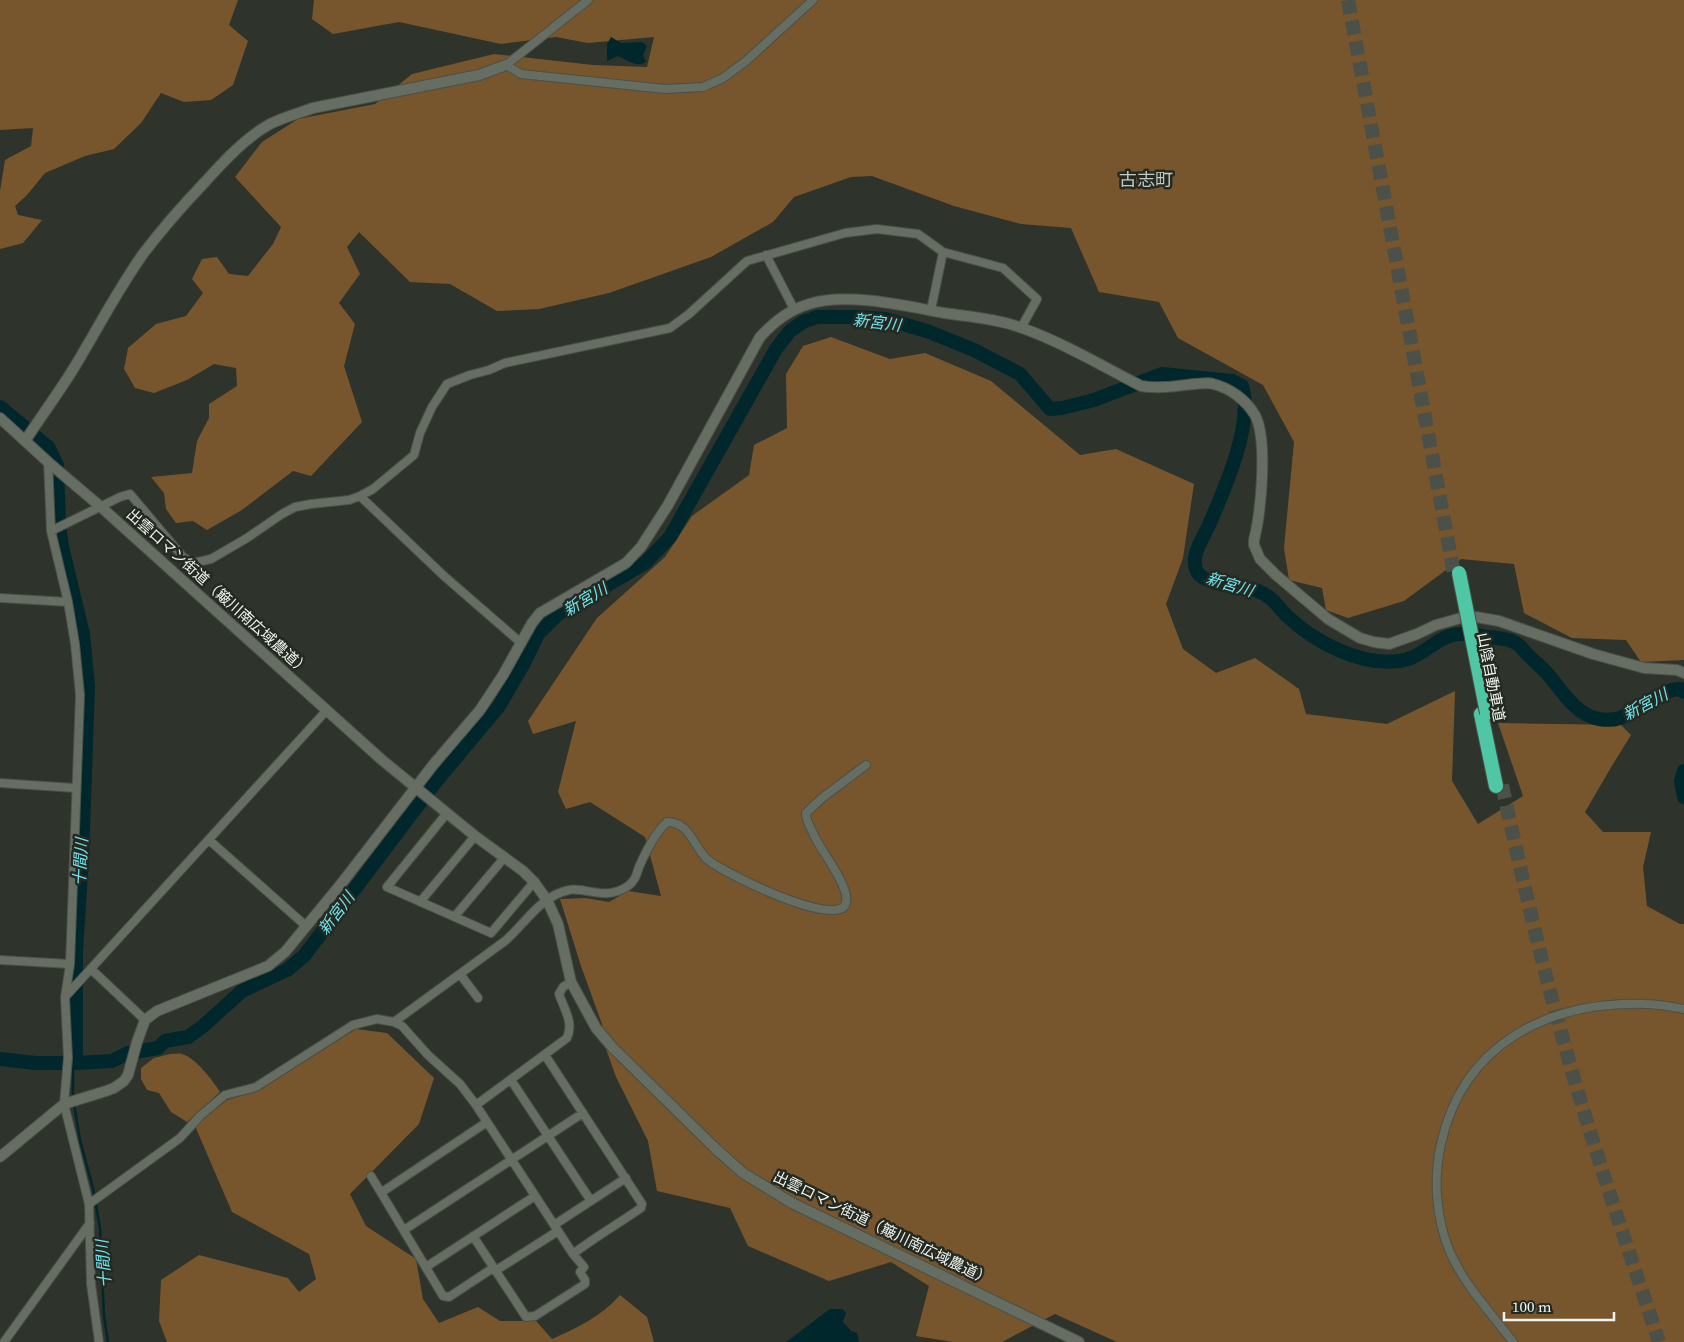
<svg xmlns="http://www.w3.org/2000/svg" width="1684" height="1342" viewBox="0 0 1684 1342" font-family="'Source Serif 4','Noto Sans JP',serif">
<style>
.forest{fill:#78562d}
.water{fill:#00272b}
.lines{fill:none;stroke-linecap:round;stroke-linejoin:round}
.stream{stroke:#00272b;stroke-width:2.5}
.river{stroke:#00272b;stroke-width:14}
.motorway-tunnel{stroke:#4b5148;stroke-width:14;stroke-dasharray:14 7;stroke-linecap:butt}
.minor-casing{stroke:#4a5048;stroke-width:10}
.tertiary-casing{stroke:#4a5048;stroke-width:12}
.motorway-casing{stroke:#4a5048;stroke-width:16}
.minor{stroke:#666d63;stroke-width:8}
.tertiary{stroke:#666d63;stroke-width:10}
.motorway{stroke:#50c7a4;stroke-width:14}
.motorway-bridge-casing{stroke:#4a5048;stroke-width:16;stroke-linecap:butt}
.motorway-bridge{stroke:#50c7a4;stroke-width:14}
.labels{text-anchor:middle;stroke-width:5;stroke-linejoin:round;paint-order:stroke}
.street-label{font-size:15px;fill:#f0f4ee;stroke:#242a22}
.water-label{font-size:16px;font-style:italic;fill:#72e2ed;stroke:#242a22}
.quarter-label{font-size:18px;fill:#c1cabe;stroke:#242a22}
</style>
<rect width="100%" height="100%" fill="#2e342b"/>
<!-- forest -->
<path class="forest" d="M0 0H238L229 25 248 41 233 85 211 100 184 102 161 93 141 123 114 149 85 156 45 173 27 195 15 206 18 215 42 220 23 243 0 249V191L5 160 31 146 33 128 0 130Z
M314 0H1684V660L1641 662 1626 640 1572 638 1524 613 1514 564 1461 559 1404 601 1348 618 1326 610 1322 588 1289 580 1284 548 1294 442 1263 385 1178 338 1159 302 1099 292 1071 228 1021 224 954 206 872 176 851 177 794 197 773 222 711 257 609 293 539 309 497 311 450 284 410 282 359 232 347 247 360 274 339 303 355 324 344 366 362 422 311 476 293 471 242 510 207 530 193 521 176 523 166 509 164 493 151 477 192 473 197 441 209 418V404L237 386 236 368 214 364 187 380 154 393 135 388 124 369 128 348 156 324 186 316 203 293 192 279 202 259 217 257 229 274 248 276 273 244 281 227 235 177 262 142 298 119 375 104 412 74 494 54 593 65 647 67 654 37 588 43 556 37 501 44 399 22 333 34 312 19Z
M831 337 890 359 925 353 991 381 1080 455 1116 449 1194 484 1183 558 1166 604 1183 649 1216 673 1255 658 1299 689 1306 714 1387 724 1455 691 1452 781 1478 824 1523 796 1498 723 1621 725 1631 735 1613 764 1585 812 1603 832H1651L1643 867 1647 906 1680 924H1684V1342H1117L1055 1314 1002 1342H953L916 1336 929 1286 891 1262 829 1281 748 1246 730 1208 657 1191 648 1141 616 1077 606 1049 602 1024 581 966 560 899 585 898 609 902 628 891 661 896 645 837 590 802 566 809 558 792 576 721 533 734 528 721 597 618 665 557 692 516 749 475 754 445 787 428 786 374 803 346Z
M356 1029 387 1033 434 1078 419 1124 350 1194 366 1226 416 1259 423 1299 439 1323 478 1307 500 1321H536L552 1339C577 1328 602 1316 620 1295L647 1317 654 1342H167L159 1321 161 1280 199 1255 288 1278 299 1292 316 1279 309 1254 232 1212 195 1126 227 1100 258 1091Z
M170 1054C174 1054 179 1053 182 1054 196 1058 213 1081 220 1092L187 1122 171 1112 159 1093 147 1090 141 1079V1068L154 1058Z"/>
<!-- water -->
<path class="water" d="M611 37 621 43 642 42 647 46 643 55 646 62C637 68 627 60 618 56L607 61V44Z
M830 1309H842L846 1313 843 1322 851 1331 857 1333 859 1342H786Z"/>
<g class="lines">
<!-- stream -->
<path class="stream" d="M73 1063V1099
M74 1104 80 1140 93 1188 100 1228 104 1316 108 1342"/>
<!-- river -->
<path class="river" d="M0 407 48 447 57 465 59 525 62 547 83 634 88 686 82 858 76 950V1063H35L0 1059
M1684 771 1681 781 1684 797
M76 1063 112 1061 128 1053 158 1048 165 1041 188 1037 202 1027 242 991 287 970 304 956 434 784 499 706 524 663 538 634 558 614 645 563 670 537 776 349 790 331 803 322 817 317H857L885 319 927 331 974 350 1020 374 1050 409 1062 408 1094 400 1162 374 1232 381 1242 386C1254 424 1224 491 1208 527 1202 540 1191 555 1196 569 1201 587 1243 585 1258 591 1271 596 1277 605 1286 615 1314 642 1360 666 1399 661 1422 659 1437 635 1460 634 1469 633 1479 636 1487 637 1496 638 1508 638 1516 643 1520 645 1524 651 1527 654 1533 660 1540 666 1546 672 1561 689 1575 715 1599 719 1616 722 1624 717 1638 708 1643 705 1650 703 1654 699 1663 693 1670 689 1681 689L1684 692"/>
<!-- motorway-tunnel -->
<path class="motorway-tunnel" d="M1348 0 1454 574
M1502 785C1520 867 1538 950 1561 1032 1589 1136 1625 1239 1659 1342"/>
<defs>
<path id="minor" d="M588 0 506 65 521 74 665 89 703 87 723 78 746 61 813 0
M766 255 794 309
M931 310 943 252
M48 462 51 531 68 602 75 644 80 695 70 964 65 997 68 1058 64 1104 89 1204 91 1284 99 1342
M360 496 444 576 520 642
M51 531 120 497 130 494 183 557 193 563 211 559 247 538 282 514 295 507 311 504 349 500 360 496 373 489 414 455 420 433 432 407 447 384 470 375 489 370 505 363 670 328 689 314 747 261 845 233 877 229 918 234 943 252 1003 268 1037 299 1021 328
M0 598 68 602
M0 783 75 788
M447 813 387 887 491 933 534 882
M209 840 306 926
M420 902 475 836
M455 916 504 858
M0 960 70 964
M91 969 145 1020
M460 974 478 998
M65 997 326 711
M394 1022 505 941C526 923 540 896 569 890 573 889 577 890 581 890 598 893 612 897 628 886 636 880 636 875 639 867 646 851 655 833 667 822 690 822 693 846 707 859 721 872 838 930 846 903 850 888 824 854 817 841 815 838 814 834 812 831 809 825 806 820 806 813L822 798 866 765
M545 1055 642 1204 641 1208C618 1224 595 1237 573 1254
M511 1080 591 1201
M476 1105 567 1038C574 1022 564 1009 559 994L563 987 571 982
M371 1176 443 1296 449 1297 493 1268
M382 1192 487 1122
M89 1204 180 1138 200 1116 225 1095 256 1087 353 1025 377 1019 394 1022 402 1026 428 1055 460 1084 476 1105 573 1254 584 1267 580 1272 585 1280V1284L535 1316 526 1317 473 1236
M554 1225 626 1178
M404 1230 583 1113
M426 1267 535 1196
M495 1271 558 1231
M4 1342 90 1223
M1513 1342C1491 1313 1465 1286 1450 1252 1436 1219 1433 1179 1441 1144 1463 1043 1549 1001 1646 1004 1659 1004 1672 1007 1684 1009"/>
<path id="tertiary" d="M0 418 48 462 101 507 382 760 475 836 523 871 534 882 547 900 558 924 571 982 596 1028 613 1048 716 1149 743 1173 792 1203 1079 1342
M25 441C40 418 57 395 72 371 96 332 116 292 143 254 162 229 183 205 205 182 224 161 245 138 270 124 284 117 299 113 313 108L479 75 506 65
M0 1157 64 1104 106 1091 114 1088 124 1081 128 1075 137 1042 145 1020 157 1011 268 966 285 952 341 884 433 765 480 710 503 675 532 623 540 613 626 563 641 547 668 505 760 337C775 321 789 310 809 304 848 292 905 306 944 313 970 317 998 319 1022 328 1064 343 1102 366 1141 386 1159 389 1177 386 1195 384 1200 384 1208 382 1213 384 1230 388 1246 400 1255 415 1268 440 1261 512 1254 540V545L1260 559 1276 575 1328 619 1360 638 1374 642 1389 644 1417 634 1436 625 1461 618 1476 617 1499 621 1593 654 1644 668 1677 670 1684 673"/>
<path id="motorway" d="M1481 714 1496 786"/>
</defs>
<!-- minor casing -->
<use href="#minor" class="minor-casing"/>
<!-- tertiary casing -->
<use href="#tertiary" class="tertiary-casing"/>
<!-- motorway casing -->
<use href="#motorway" class="motorway-casing"/>
<!-- minor -->
<use href="#minor" class="minor"/>
<!-- tertiary -->
<use href="#tertiary" class="tertiary"/>
<!-- motorway -->
<use href="#motorway" class="motorway"/>
<defs>
<path id="motorway-bridge" d="M1459 573 1487 713"/>
</defs>
<!-- motorway-bridge casing -->
<use href="#motorway-bridge" class="motorway-bridge-casing"/>
<!-- motorway-bridge -->
<use href="#motorway-bridge" class="motorway-bridge"/>
</g>
<g class="labels">
<!-- street labels -->
<g class="street-label">
<text transform="translate(218 592) rotate(42)" y="5">出雲ロマン街道（簸川南広域農道）</text>
<text transform="translate(1491 677) rotate(79)" y="5">山陰自動車道</text>
<text transform="translate(882 1228) rotate(26)" y="5">出雲ロマン街道（簸川南広域農道）</text>
</g>
<!-- water labels -->
<g class="water-label">
<text transform="translate(877 322) rotate(7)" y="6">新宮川</text>
<text transform="translate(1230 584) rotate(17)" y="6">新宮川</text>
<text transform="translate(585 599) rotate(-31)" y="6">新宮川</text>
<text transform="translate(1645 704) rotate(-28)" y="6">新宮川</text>
<text transform="translate(80 862) rotate(-87)" y="6">十間川</text>
<text transform="translate(336 913) rotate(-53)" y="6">新宮川</text>
<text transform="translate(103 1264) rotate(-94)" y="6">十間川</text>
</g>
<!-- quarter labels -->
<g class="quarter-label">
<text x="1146" y="186">古志町</text>
</g>
</g>
<!-- scale -->
<path d="M1504 1312v8h110v-8" fill="none" stroke="#f0f4ee" stroke-width="2.5"/>
<text x="1512" y="1312" font-size="15" fill="#f0f4ee" stroke="#242a22" stroke-width="4" paint-order="stroke">100 m</text>
</svg>
